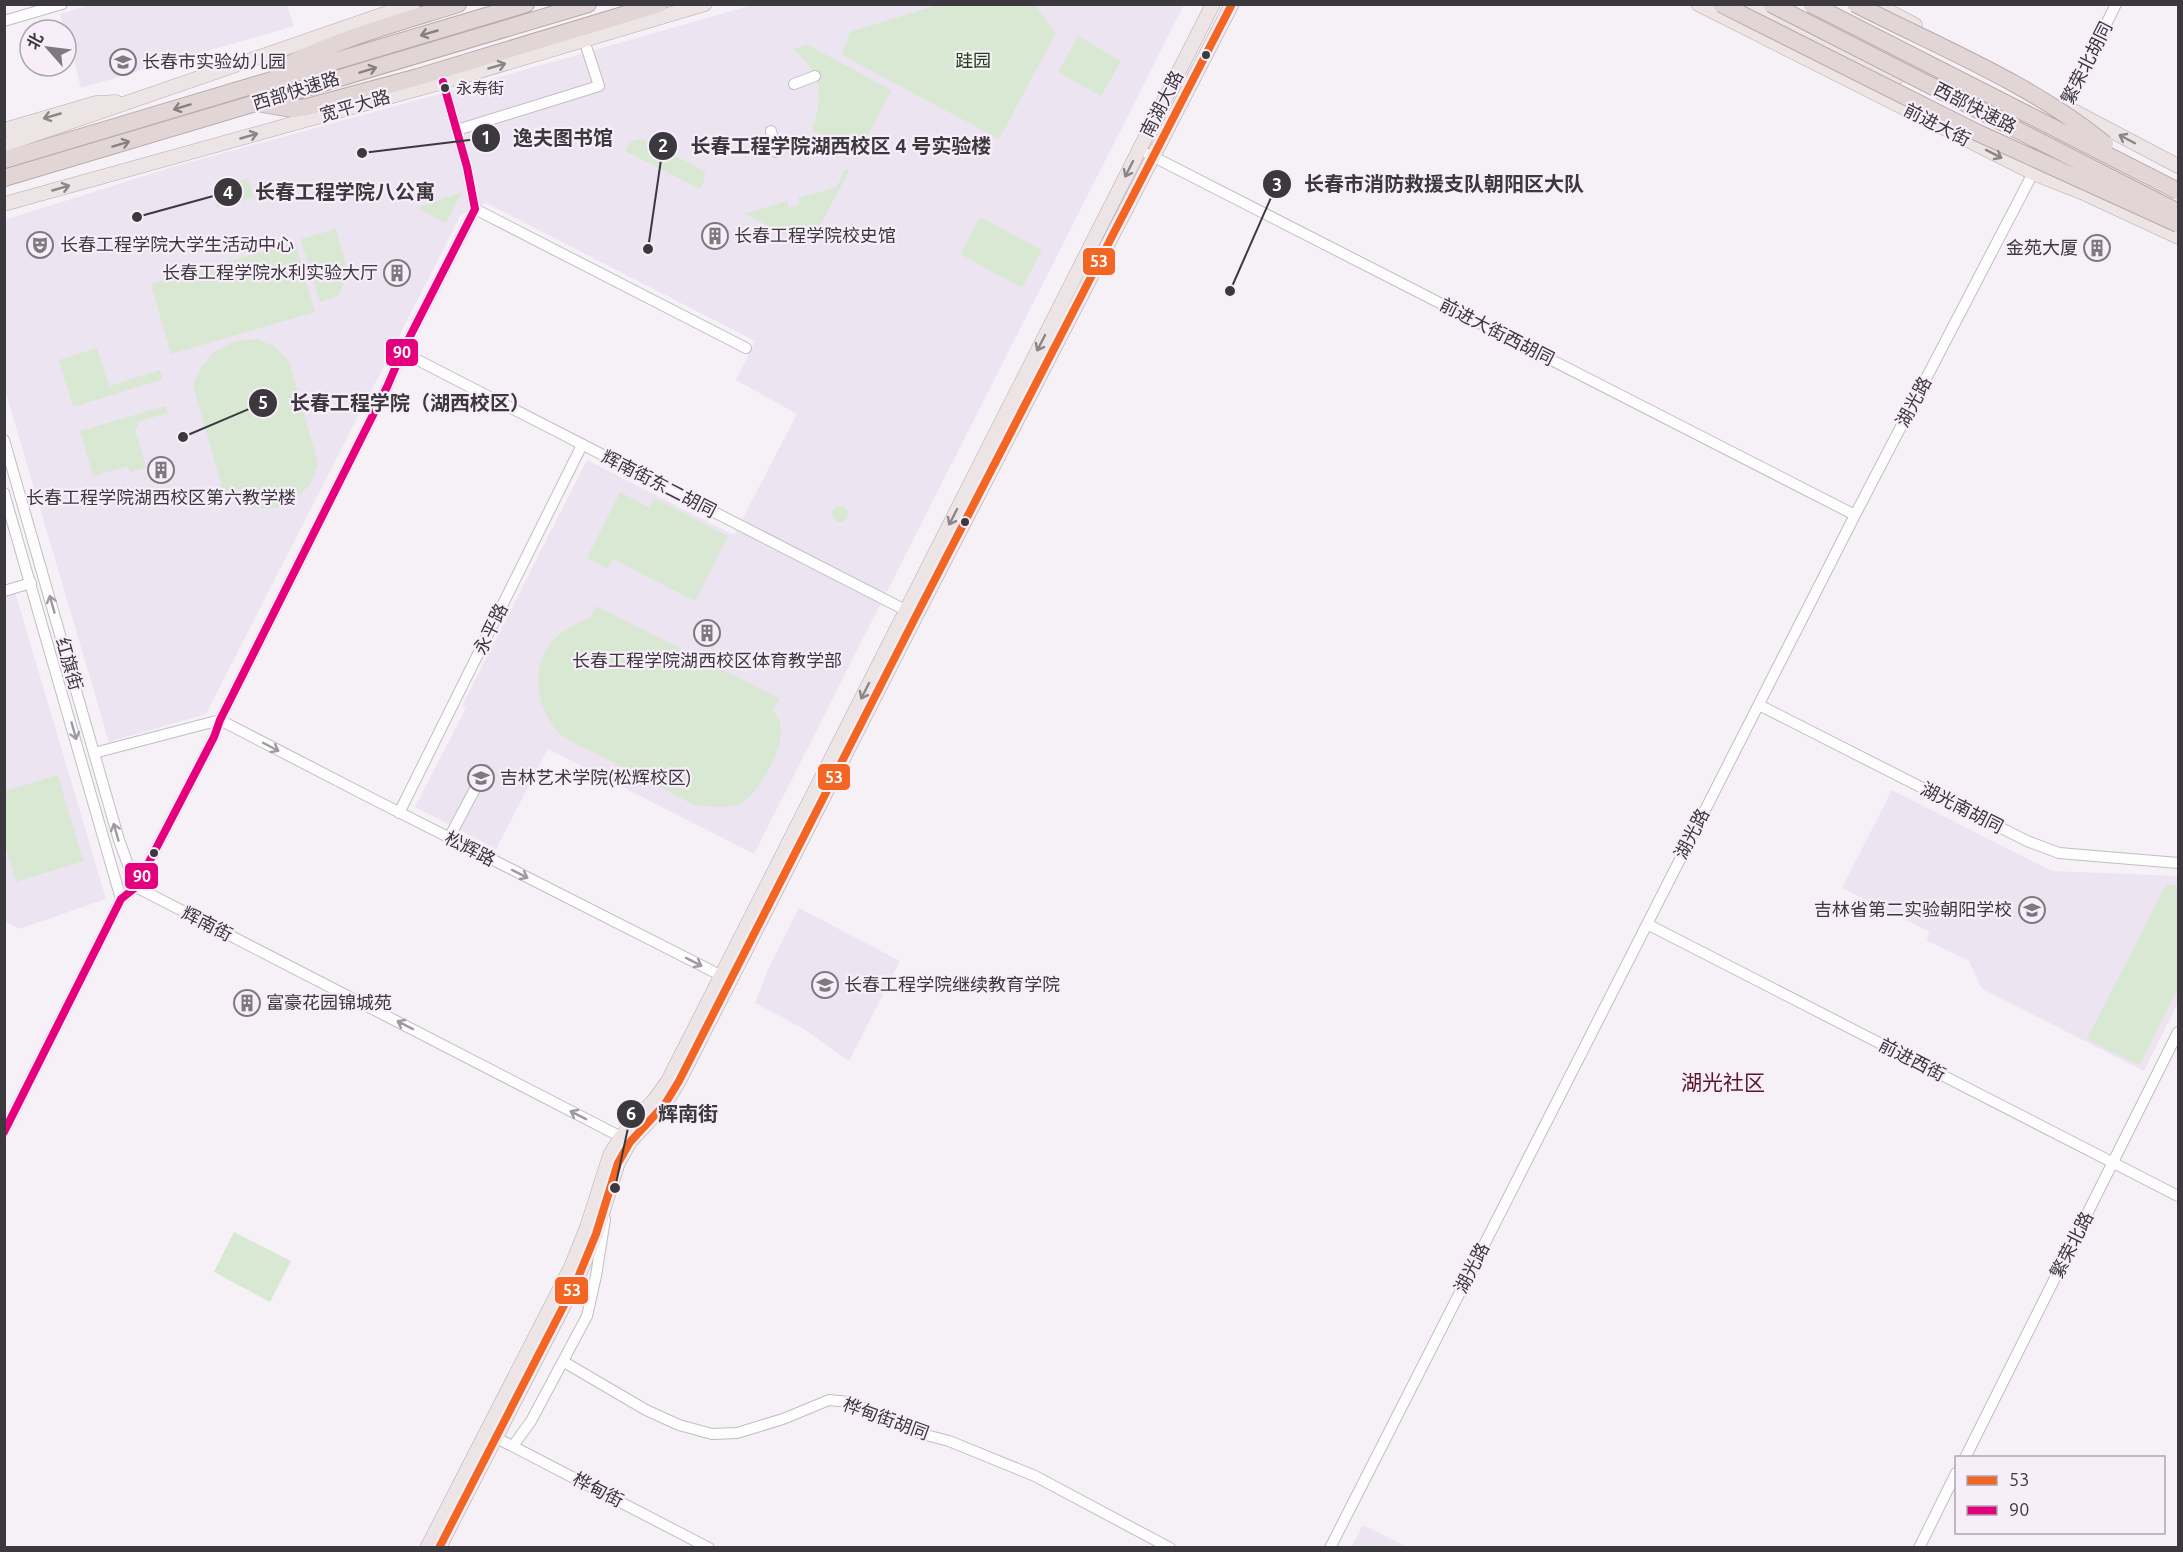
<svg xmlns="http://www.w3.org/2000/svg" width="2183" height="1552" viewBox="0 0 2183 1552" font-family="Ubuntu,'Noto Sans SC',sans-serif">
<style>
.built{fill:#ede4f1}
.green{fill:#d8e8d3}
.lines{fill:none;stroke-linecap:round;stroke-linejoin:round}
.minor-casing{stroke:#c1bec2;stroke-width:12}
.major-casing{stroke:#b8aaab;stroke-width:15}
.highway-casing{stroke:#b8aaab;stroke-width:18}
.minor{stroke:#fefdfe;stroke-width:10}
.major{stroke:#ede5e5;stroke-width:14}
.highway{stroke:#e1d6d5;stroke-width:16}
.highway-bridge-casing{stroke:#b8aaab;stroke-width:18;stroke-linecap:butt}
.highway-bridge{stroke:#e1d6d5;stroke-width:16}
.bus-1-casing{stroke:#f7eefa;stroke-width:12}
.bus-2-casing{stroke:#f7eefa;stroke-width:12}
.bus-1{stroke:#f26522;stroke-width:8}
.bus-2{stroke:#e5007d;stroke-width:8}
.oneway{stroke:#868082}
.oneway2{stroke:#8c8689}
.oneway3{stroke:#9d9b9e}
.bus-dot{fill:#3c393e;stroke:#f7eefa;stroke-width:2}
.labels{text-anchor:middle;stroke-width:4.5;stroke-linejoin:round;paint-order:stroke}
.bus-label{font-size:16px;fill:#3c393e;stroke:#f7eefa;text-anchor:start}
.park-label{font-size:18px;fill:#204313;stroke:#f7eefa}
.poi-label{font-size:18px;fill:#3c393e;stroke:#f7eefa;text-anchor:start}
.street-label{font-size:18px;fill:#3c393e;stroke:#f7eefa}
.quarter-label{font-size:21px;fill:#5a1523;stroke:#f7eefa}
.leader{fill:none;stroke:#3c393e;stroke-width:2}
.callout-dot{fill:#3c393e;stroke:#f7eefa;stroke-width:2}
.mark-label{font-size:18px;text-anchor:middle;font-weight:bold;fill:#fff}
.callout-label{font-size:20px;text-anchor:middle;font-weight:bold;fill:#3c393e;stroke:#f7eefa;stroke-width:4.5;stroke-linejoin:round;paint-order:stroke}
.line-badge{stroke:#f7eefa;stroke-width:2}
.badge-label{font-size:16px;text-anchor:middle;font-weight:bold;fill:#fff}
</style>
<rect width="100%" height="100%" fill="#f6f1f7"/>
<!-- built -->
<path class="built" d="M93 4 287 5 294 26 81 88 66 30H64L60 14Z
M752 5H1184L754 854 548 749 496 849 415 807 466 708 462 706 587 460 734 535 797 414 736 380 755 341 486 203 461 215 206 714 109 742 5 390 4 220 176 166 439 94Z
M15 592 106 899 19 929 5 921 4 595Z
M1892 790 2052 871 2178 876V1003L2144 1071 1982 989 1969 961 1926 940 1930 932 1842 888Z
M799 908 900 961 849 1061 802 1028 755 1003 769 967Z
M1363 1525 1407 1547H1351Z"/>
<!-- green -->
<path class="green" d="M937 5H1035L1056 33 999 139 842 55 850 32Z
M1078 36 1121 61 1101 96 1058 72Z
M808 45 891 90 858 154 812 130C824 94 822 74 793 49Z
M642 139 705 171 704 181 700 189 625 151 630 142Z
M845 169 849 171 811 242 803 244 745 214 787 201 789 208 800 205 798 198 837 187Z
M248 178 254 197 217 208 211 189Z
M462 192 446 223 417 208Z
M980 217 1042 250 1022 288 960 254Z
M336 229 349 274 338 296 320 302 301 239Z
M295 242 315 312 171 354 151 284Z
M257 339 275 347 289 361 318 464 311 483 299 496 285 506 262 509 239 505 223 491 193 385 201 367 214 352 236 341Z
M97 348 109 386 160 370 163 379 73 407 59 360Z
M165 406 168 413 137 422 138 427 135 428 146 467 130 472 128 466 93 476 80 431Z
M620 492 649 507 654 498 728 536 695 601 613 559 608 569 587 558Z
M832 514a8 8 0 1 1 16 0a8 8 0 1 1-16 0Z
M596 606 779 698 773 710C779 717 782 726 781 736 779 754 758 795 741 803 728 809 708 806 694 805 662 788 629 771 597 754 586 748 570 742 560 734 543 718 536 693 539 671 543 642 564 628 590 618Z
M58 775 83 861 16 882 5 845V791Z
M2166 885H2178V988L2141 1063 2136 1064 2090 1041 2088 1037Z
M234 1232 291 1261 270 1302 214 1272Z"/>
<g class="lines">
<defs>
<path id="minor" d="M4 21 62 4
M794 84 815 76
M457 130 599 86 587 49
M771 131 776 152
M1148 154 1855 515
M475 209 746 348
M402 352 911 613
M4 440 119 840 136 887
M4 493 121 899
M4 591 31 583
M1759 705 2027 841 2059 853 2178 863
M94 753 220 720 369 797 722 976
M399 813 582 445
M449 838 485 770
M136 887 627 1140
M1647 924 2178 1196
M4 1132 121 899 136 887 214 737 220 720 387 387 402 352 475 209 467 167 443 82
M564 1362 646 1410 679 1425 712 1434 737 1433 783 1419 829 1400 849 1402 922 1434 949 1441 1035 1476 1170 1548
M489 1434 709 1548
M513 1446 531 1421 587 1316 596 1276 605 1219
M1965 1458 2178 1032
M1330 1548 1855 515 2033 173 2116 4
M1919 1548 1956 1473"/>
<path id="major" d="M1698 4 2033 173 2081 192 2178 237
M1751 4 1897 77
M1875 4 1915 25
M2064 106 2178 166
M4 130 96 103 116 102
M4 145 413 4
M4 204 443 82 705 4
M427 1548 571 1267 587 1227 610 1155 621 1137 655 1099 668 1081 1213 4
M439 1548 577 1280 596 1234 618 1163 630 1142 665 1104 679 1081 916 616 1232 4"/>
<path id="highway" d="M278 70C330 41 401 22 458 4
M263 104 292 109 307 107 418 77 659 4
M4 160 526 4
M4 178 588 4"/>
</defs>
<!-- minor casing -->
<use href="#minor" class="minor-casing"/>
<!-- major casing -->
<use href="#major" class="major-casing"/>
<!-- highway casing -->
<use href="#highway" class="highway-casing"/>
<!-- minor -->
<use href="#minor" class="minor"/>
<!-- major -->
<use href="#major" class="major"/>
<!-- highway -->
<use href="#highway" class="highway"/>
<defs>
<path id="highway-bridge" d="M1721 4 1976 132 2178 224
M1771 4 2178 212
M1811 4 2178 191
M1855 4C1937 46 2034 85 2105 144"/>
</defs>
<!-- highway-bridge casing -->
<use href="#highway-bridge" class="highway-bridge-casing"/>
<!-- highway-bridge -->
<use href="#highway-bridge" class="highway-bridge"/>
<defs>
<path id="bus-1" d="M439 1548 577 1280 596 1234 618 1163 630 1142 665 1104 679 1081 916 616 1232 4"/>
<path id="bus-2" d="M4 1132 121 899 136 887 214 737 220 720 387 387 402 352 475 209 467 167 443 82"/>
</defs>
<!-- bus-1 casing -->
<use href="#bus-1" class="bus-1-casing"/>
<!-- bus-2 casing -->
<use href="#bus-2" class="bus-2-casing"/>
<!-- bus-1 -->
<use href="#bus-1" class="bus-1"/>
<!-- bus-2 -->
<use href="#bus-2" class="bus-2"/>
</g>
<!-- one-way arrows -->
<defs><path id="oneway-shaft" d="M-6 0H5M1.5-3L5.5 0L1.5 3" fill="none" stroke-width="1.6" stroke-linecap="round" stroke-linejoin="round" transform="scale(1.5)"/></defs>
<g class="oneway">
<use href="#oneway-shaft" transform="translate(429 33) rotate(164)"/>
<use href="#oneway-shaft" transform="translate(368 70) rotate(-17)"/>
<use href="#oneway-shaft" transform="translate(182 107) rotate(163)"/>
<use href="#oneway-shaft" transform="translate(121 144) rotate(-17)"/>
</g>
<g class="oneway2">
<use href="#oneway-shaft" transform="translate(497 66) rotate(-16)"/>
<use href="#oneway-shaft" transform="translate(52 116) rotate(164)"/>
<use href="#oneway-shaft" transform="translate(249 136) rotate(-16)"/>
<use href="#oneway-shaft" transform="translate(2127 139) rotate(-152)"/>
<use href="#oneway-shaft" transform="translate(1994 154) rotate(27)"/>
<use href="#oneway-shaft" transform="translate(1129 169) rotate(117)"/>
<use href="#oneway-shaft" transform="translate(61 188) rotate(-16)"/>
<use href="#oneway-shaft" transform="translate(1041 343) rotate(117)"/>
<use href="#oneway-shaft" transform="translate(953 517) rotate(117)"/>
<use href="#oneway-shaft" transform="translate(865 691) rotate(117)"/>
</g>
<g class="oneway3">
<use href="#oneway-shaft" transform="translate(52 604) rotate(-106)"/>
<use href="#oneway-shaft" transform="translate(74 731) rotate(74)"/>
<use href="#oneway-shaft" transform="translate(271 747) rotate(28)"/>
<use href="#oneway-shaft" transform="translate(116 832) rotate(-106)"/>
<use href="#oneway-shaft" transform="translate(520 874) rotate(27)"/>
<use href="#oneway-shaft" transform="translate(694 962) rotate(27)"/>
<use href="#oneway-shaft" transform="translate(405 1025) rotate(-153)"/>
<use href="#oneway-shaft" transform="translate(578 1115) rotate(-153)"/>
</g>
<!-- icons -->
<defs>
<symbol id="school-ring" viewBox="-11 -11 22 22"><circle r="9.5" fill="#f7eefa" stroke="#7d797f" stroke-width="1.5"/><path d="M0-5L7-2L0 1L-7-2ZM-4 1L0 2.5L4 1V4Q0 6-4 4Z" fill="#7d797f"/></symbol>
<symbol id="building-ring" viewBox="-11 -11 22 22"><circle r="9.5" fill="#f7eefa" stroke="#7d797f" stroke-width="1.5"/><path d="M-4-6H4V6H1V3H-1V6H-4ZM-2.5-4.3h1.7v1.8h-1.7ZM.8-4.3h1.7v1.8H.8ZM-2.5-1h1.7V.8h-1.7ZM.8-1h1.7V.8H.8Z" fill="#7d797f"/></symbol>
<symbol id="theatre-ring" viewBox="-11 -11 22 22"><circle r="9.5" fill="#f7eefa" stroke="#7d797f" stroke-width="1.5"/><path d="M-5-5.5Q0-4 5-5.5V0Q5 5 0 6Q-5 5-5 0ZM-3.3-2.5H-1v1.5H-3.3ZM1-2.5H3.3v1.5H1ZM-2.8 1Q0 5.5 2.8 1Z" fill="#7d797f"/></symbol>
<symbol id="university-ring" viewBox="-11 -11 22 22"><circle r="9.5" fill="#f7eefa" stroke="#7d797f" stroke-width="1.5"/><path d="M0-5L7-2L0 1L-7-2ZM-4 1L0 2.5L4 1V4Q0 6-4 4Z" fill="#7d797f"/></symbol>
</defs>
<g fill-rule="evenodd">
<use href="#school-ring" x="108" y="47" width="30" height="30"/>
<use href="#building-ring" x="700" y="221" width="30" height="30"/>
<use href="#theatre-ring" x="25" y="230" width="30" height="30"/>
<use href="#building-ring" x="2082" y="233" width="30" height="30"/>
<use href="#building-ring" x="382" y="258" width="30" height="30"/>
<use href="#building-ring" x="146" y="455" width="30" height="30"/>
<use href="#building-ring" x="692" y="618" width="30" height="30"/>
<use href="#university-ring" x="466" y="763" width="30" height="30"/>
<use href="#school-ring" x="2017" y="895" width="30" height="30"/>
<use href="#university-ring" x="810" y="970" width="30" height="30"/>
<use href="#building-ring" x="232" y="988" width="30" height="30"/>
</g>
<!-- markers -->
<g class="bus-dot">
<circle cx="1206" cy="55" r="5"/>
<circle cx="445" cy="88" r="5"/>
<circle cx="965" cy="522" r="5"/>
<circle cx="154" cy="853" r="5"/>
</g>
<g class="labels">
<!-- bus labels -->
<g class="bus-label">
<text x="456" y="94">永寿街</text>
</g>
<!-- park labels -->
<g class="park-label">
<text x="973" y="67">跬园</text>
</g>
<!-- poi labels -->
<g class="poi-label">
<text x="142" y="68">长春市实验幼儿园</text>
<text x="734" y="242">长春工程学院校史馆</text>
<text x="60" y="251">长春工程学院大学生活动中心</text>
<text x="2078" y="254" text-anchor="end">金苑大厦</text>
<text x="378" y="279" text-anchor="end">长春工程学院水利实验大厅</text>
<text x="161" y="504" text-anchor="middle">长春工程学院湖西校区第六教学楼</text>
<text x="707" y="667" text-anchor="middle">长春工程学院湖西校区体育教学部</text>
<text x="500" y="784">吉林艺术学院(松辉校区)</text>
<text x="2012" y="916" text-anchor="end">吉林省第二实验朝阳学校</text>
<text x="844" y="991">长春工程学院继续教育学院</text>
<text x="266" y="1009">富豪花园锦城苑</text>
</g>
<!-- street labels -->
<g class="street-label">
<text transform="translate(2087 63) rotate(-63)" y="6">繁荣北胡同</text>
<text transform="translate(296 91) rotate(-17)" y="6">西部快速路</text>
<text transform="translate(1162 104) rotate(-63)" y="6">南湖大路</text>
<text transform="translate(355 106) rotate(-16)" y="6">宽平大路</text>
<text transform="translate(1975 108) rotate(27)" y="6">西部快速路</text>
<text transform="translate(1937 125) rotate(27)" y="6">前进大街</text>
<text transform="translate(1497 332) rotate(27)" y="6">前进大街西胡同</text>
<text transform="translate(1914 402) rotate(-62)" y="6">湖光路</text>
<text transform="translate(659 484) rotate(27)" y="6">辉南街东二胡同</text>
<text transform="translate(491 629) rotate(-64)" y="6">永平路</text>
<text transform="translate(69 664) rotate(74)" y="6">红旗街</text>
<text transform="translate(1962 808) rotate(27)" y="6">湖光南胡同</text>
<text transform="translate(1692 834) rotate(-63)" y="6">湖光路</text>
<text transform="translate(470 849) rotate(27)" y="6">松辉路</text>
<text transform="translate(207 924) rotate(27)" y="6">辉南街</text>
<text transform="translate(1912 1060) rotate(27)" y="6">前进西街</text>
<text transform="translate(2072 1245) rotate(-63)" y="6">繁荣北路</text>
<text transform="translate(1472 1268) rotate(-63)" y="6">湖光路</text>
<text transform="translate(886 1419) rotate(20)" y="6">桦甸街胡同</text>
<text transform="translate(598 1490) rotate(27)" y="6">桦甸街</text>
</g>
<!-- quarter labels -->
<g class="quarter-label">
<text x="1723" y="1090">湖光社区</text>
</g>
</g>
<!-- callouts -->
<path class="leader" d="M362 153L486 138M648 249L663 146M1230 291L1277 184M137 217L228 192M183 437L263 403M615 1188L631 1114"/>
<g class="callout-dot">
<circle cx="362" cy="153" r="6"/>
<circle cx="648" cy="249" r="6"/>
<circle cx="1230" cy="291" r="6"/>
<circle cx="137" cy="217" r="6"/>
<circle cx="183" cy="437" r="6"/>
<circle cx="615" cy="1188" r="6"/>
<circle cx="486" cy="138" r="15"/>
<circle cx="663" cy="146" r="15"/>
<circle cx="1277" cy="184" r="15"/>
<circle cx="228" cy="192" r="15"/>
<circle cx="263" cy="403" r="15"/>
<circle cx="631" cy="1114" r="15"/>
</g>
<g class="mark-label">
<text x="486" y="144">1</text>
<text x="663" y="152">2</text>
<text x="1277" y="191">3</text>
<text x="228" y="199">4</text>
<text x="263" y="409">5</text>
<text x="631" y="1120">6</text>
</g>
<g class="callout-label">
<text x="563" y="145">逸夫图书馆</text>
<text x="841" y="153">长春工程学院湖西校区 4 号实验楼</text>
<text x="1444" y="191">长春市消防救援支队朝阳区大队</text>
<text x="345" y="199">长春工程学院八公寓</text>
<text x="410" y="410">长春工程学院（湖西校区）</text>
<text x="688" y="1121">辉南街</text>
</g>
<g class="line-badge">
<rect x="1082" y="247" width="34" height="29" rx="6" fill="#f26522"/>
<rect x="385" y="338" width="34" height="29" rx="6" fill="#e5007d"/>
<rect x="817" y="763" width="34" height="28" rx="6" fill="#f26522"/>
<rect x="124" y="862" width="35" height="28" rx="6" fill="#e5007d"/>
<rect x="554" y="1276" width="35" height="29" rx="6" fill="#f26522"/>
</g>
<g class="badge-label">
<text x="1099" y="267">53</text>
<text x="402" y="358">90</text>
<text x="834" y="783">53</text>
<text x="142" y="882">90</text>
<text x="572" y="1296">53</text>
</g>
<!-- border -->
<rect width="2183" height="1552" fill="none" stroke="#3c393e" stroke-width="12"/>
<!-- legend -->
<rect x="1955" y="1456" width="210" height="78" fill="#f7eefa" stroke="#aca6af" stroke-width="1.5"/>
<rect x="1967" y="1476" width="30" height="9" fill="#f26522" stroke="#aca6af" stroke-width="1.5"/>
<text x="2009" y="1486" font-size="18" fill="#3c393e">53</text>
<rect x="1967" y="1506" width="30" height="9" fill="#e5007d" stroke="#aca6af" stroke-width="1.5"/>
<text x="2009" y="1516" font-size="18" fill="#3c393e">90</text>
<!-- north arrow -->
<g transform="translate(48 48) rotate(298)"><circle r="28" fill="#f7eefa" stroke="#aca6af" stroke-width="1.5"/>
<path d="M0-4.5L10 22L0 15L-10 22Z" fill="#7d797f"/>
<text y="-9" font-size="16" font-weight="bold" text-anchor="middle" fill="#3c393e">北</text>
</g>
</svg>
